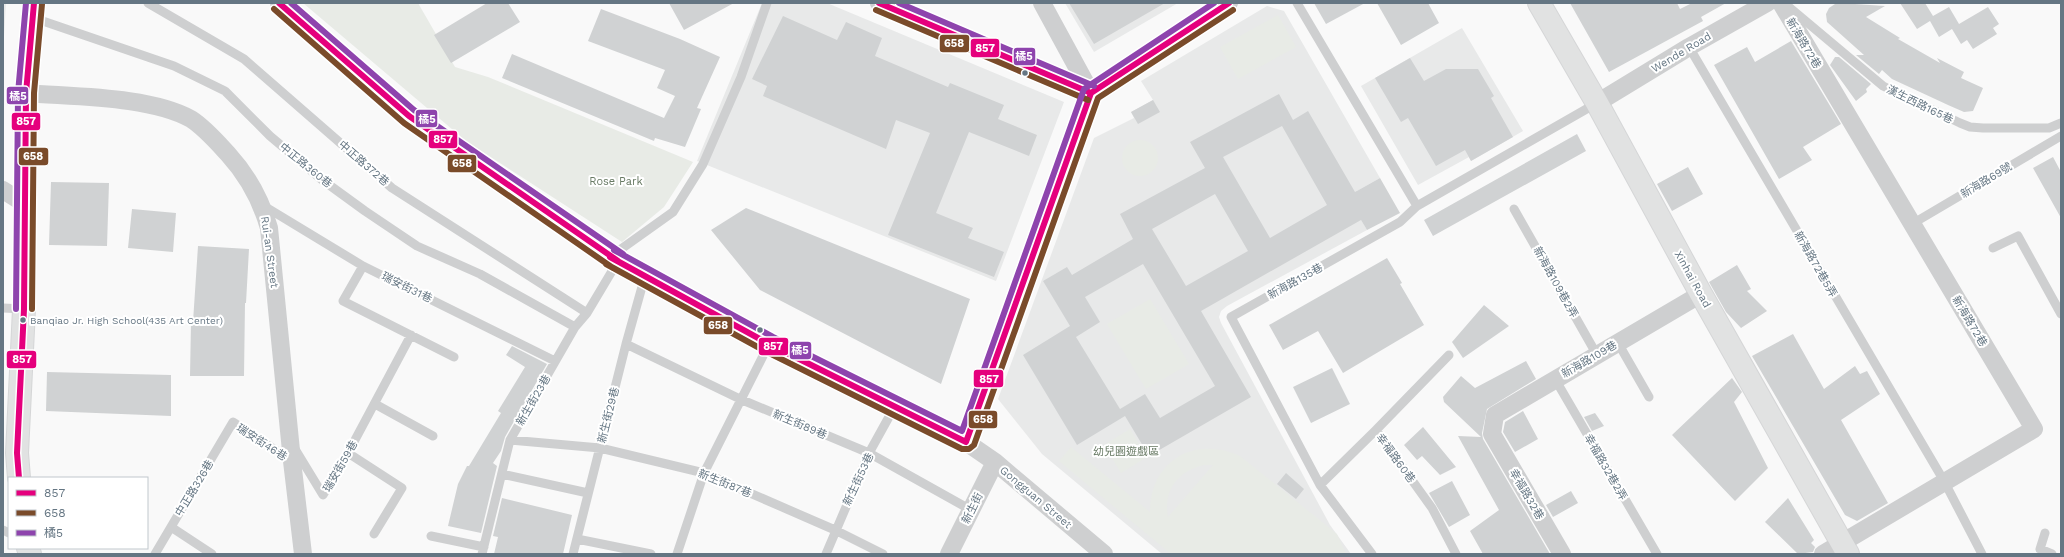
<svg xmlns="http://www.w3.org/2000/svg" width="2064" height="557" viewBox="0 0 2064 557" font-family="'Work Sans','Noto Sans TC',sans-serif">
<style>
.built{fill:#e8e9e9}
.green{fill:#e8ebe6;fill-rule:evenodd}
.building{fill:#d0d2d3;fill-rule:evenodd}
.lines{fill:none;stroke-linecap:round;stroke-linejoin:round}
.secondary-casing{stroke:#d5d6d7;stroke-width:24}
.lane{stroke:#cecfd0;stroke-width:9}
.street{stroke:#cecfd0;stroke-width:18}
.secondary{stroke:#e1e2e2;stroke-width:22}
.bus-1-casing{stroke:#fff;stroke-width:9}
.bus-2-casing{stroke:#fff;stroke-width:9}
.bus-3-casing{stroke:#fff;stroke-width:9}
.bus-1{stroke:#e5007d;stroke-width:6}
.bus-2{stroke:#7a4b2a;stroke-width:6}
.bus-3{stroke:#8e44ad;stroke-width:6}
.bus-dot{fill:#657683;stroke:#fff;stroke-width:1.5}
.labels{text-anchor:middle;stroke-width:4;stroke-linejoin:round;paint-order:stroke}
.bus-label{font-size:10px;fill:#657683;stroke:#fff;text-anchor:start}
.street-label{font-size:11px;fill:#657683;stroke:#fff}
.park-label{font-size:11px;fill:#687a64;stroke:#fff}
.line-badge{stroke:#fff;stroke-width:1.5}
.badge-label{font-size:11px;text-anchor:middle;font-weight:bold;fill:#fff}
</style>
<rect width="100%" height="100%" fill="#f9f9f9"/>
<!-- built -->
<path class="built" d="M3 3H6L3 53Z
M762 3H827L1064 102 996 281 697 161Z
M1065 3H1178L1094 52Z
M1267 6 1284 11 1380 178 1357 191 1353 206 1367 230 1227 306 1221 311 1219 317 1221 323 1330 525 1351 554H1162L1042 454 998 399 1094 138 1134 118 1131 112 1153 100 1141 81Z
M1462 28 1523 131 1471 161 1469 157 1418 185 1361 86Z"/>
<!-- green -->
<path class="green" d="M303 3H418L455 67 488 77 693 162 664 207 622 242 466 141Z
M1278 15 1296 47 1238 79 1220 47Z
M1122 158a18 18 0 1 1 36 0a18 18 0 1 1-36 0Z
M1150 299 1189 364 1146 389 1107 324Z
M1130 429 1147 457 1121 473 1104 445Z
M1071 447 1150 512C1150 461 1194 435 1240 456L1337 534 1346 554H1171L1059 461ZM1204 465H1213L1168 517C1163 490 1178 471 1204 465Z"/>
<!-- building -->
<path class="building" d="M487 3H508L520 22 451 63 434 35Z
M669 3H734L684 30Z
M1069 3H1165L1094 44Z
M1314 3H1365L1326 24Z
M1377 3H1428L1439 23 1401 45Z
M1570 3H1677L1680 9 1692 3H1726L1701 17 1703 21 1609 72Z
M1840 3 1885 6 1866 17 1900 38 1898 39 1940 63 1937 58 1964 72 1961 78 1983 88 1973 111 1964 112 1948 105 1892 79 1882 70 1879 74 1856 55H1864L1827 22 1826 14 1829 8 1835 4Z
M1900 3H1925L1933 16 1949 7 1959 24 1988 7 1999 24 1993 28 1997 34 1973 49 1967 40 1961 44 1952 29 1939 37 1930 21 1917 29Z
M601 9 680 39 720 57 697 108 701 109 685 147 655 138 654 141 502 78 512 54 664 118 675 96 657 88 665 70 588 41Z
M783 16 837 40 846 22 882 38 875 56 948 87 950 83 1004 105 998 119 1037 135 1029 156 969 132 936 213 973 228 968 238 1004 252 994 277 888 235 930 133 896 120 886 149 763 96 767 86 752 79Z
M1791 41 1841 124 1803 147 1812 160 1779 179 1714 65 1747 47 1755 62Z
M1835 57H1839L1871 84 1866 89 1867 92 1856 101 1830 65Z
M1410 58 1424 81 1446 69H1478L1494 96 1491 98 1513 137 1471 161 1465 150 1436 166 1408 118 1401 122 1375 78Z
M1279 94 1293 120 1308 111 1355 192 1380 178 1400 213 1367 230 1361 220 1201 311 1251 397 1149 456 1125 416 1077 445 1023 355 1070 326 1043 281 1067 267 1072 275 1133 239 1120 214 1205 168 1190 142ZM1282 126 1327 205 1270 238 1223 157ZM1215 194 1248 251 1186 286 1152 229ZM1143 264 1215 386 1160 418 1145 394 1120 409 1076 337 1100 322 1085 297Z
M1153 100 1160 112 1138 124 1131 112Z
M1577 134 1586 151 1433 236 1424 220Z
M2053 157 2061 172V218L2033 168Z
M1688 167 1703 194 1672 211 1657 184Z
M51 182 109 183 107 246 49 245Z
M746 208 970 299 941 384 760 290 711 230Z
M132 209 176 213 173 252 128 248Z
M198 246 249 249 246 303H245L244 376H190L191 322H193Z
M1387 258 1402 283 1400 284 1424 325 1343 373 1318 331 1283 350 1269 325Z
M1737 265 1751 289 1747 291 1767 311 1741 328 1726 312 1709 282Z
M1484 305 1509 326 1463 358 1452 342Z
M1793 334 1824 389 1855 366 1860 374 1867 371 1880 394 1841 420 1888 503 1857 521 1845 515 1752 356Z
M512 346 547 364 505 437 501 451 493 463 497 466 481 533 448 526 458 484 467 466H469L501 413 498 411 525 367 506 355Z
M1526 361 1536 379 1487 409 1482 433 1483 439 1550 554H1483L1470 531 1499 510 1458 436 1481 437 1444 402 1443 397 1461 376 1475 388Z
M1332 368 1350 404 1311 423 1293 387Z
M47 372 171 375V416L46 411Z
M1732 378 1742 392 1734 402 1768 468 1735 501 1672 435Z
M1523 411 1538 439 1515 452 1503 432 1505 422Z
M1595 413 1604 426 1592 431 1584 417Z
M1423 427 1456 467 1440 475 1422 456 1417 460 1404 445Z
M1286 473 1304 489 1296 499 1277 484Z
M1452 481 1470 515 1449 527 1429 493Z
M1571 491 1578 503 1553 517 1546 505Z
M502 498 572 515 563 554H494L498 537 493 536Z
M1788 498 1814 540 1811 543 1815 547 1813 552 1798 554 1765 522Z"/>
<g class="lines">
<defs>
<path id="secondary" d="M1539 3 1597 103 1701 294 1848 554
M19 478 17 453 24 309 26 93 34 3
M28 548 30 554"/>
</defs>
<!-- secondary casing -->
<use href="#secondary" class="secondary-casing"/>
<!-- lane -->
<path class="lane" d="M148 3 244 59 392 188 587 313
M1297 3 1417 206
M1790 8 1883 86 1960 123 1970 127 1983 128H2049L2061 123
M34 18 174 66 225 91 270 136 321 179 365 211 417 246 480 274 575 327
M1689 47 1944 481 1982 554
M264 206 363 266 555 361
M1514 209 1597 355
M1912 224 2061 136
M1993 248 2018 236 2061 314
M610 257 673 212 703 164 741 77 767 3
M363 266 343 301 454 357
M3 308 24 309
M1618 343 1649 397
M626 344 740 399 869 453 971 510
M1555 379 1657 554
M375 404 433 436
M1376 430 1449 355
M510 440 600 448 704 473 835 530 883 554
M295 449 323 495 348 453 411 335
M348 453 402 488 374 534
M502 474 588 493
M1320 485 1376 430 1432 508 1456 554
M171 527 212 554
M3 530 9 533
M2045 533 2040 549 2052 554
M431 536 484 547
M577 539 651 554
M155 554 233 422 292 461
M482 554 510 440 575 327 587 313 618 261
M573 554 626 344 645 276
M677 554 704 473 769 344
M826 554 869 453 895 406
M1372 554 1320 485 1231 317 1400 222 1417 206 1597 103"/>
<!-- street -->
<path class="street" d="M279 3 409 116 618 261
M879 3 1091 93
M1042 3 1091 93
M1781 3 2034 429 1823 554
M26 93C74 97 150 96 191 119 205 128 217 142 228 154 248 176 261 200 269 228L292 461 303 554
M1597 103 1689 47 1767 3
M3 190 25 204
M610 257 769 344 966 442 995 462 1104 554
M966 442 1091 93 1229 3
M949 554 995 462
M1562 554 1492 434 1495 415 1701 294"/>
<!-- secondary -->
<use href="#secondary" class="secondary"/>
<defs>
<path id="bus-1" d="M279 3 409 116 618 261
M879 3 1091 93
M610 257 769 344 966 442 1091 93 1229 3
M19 478 17 453 24 309 26 93 34 3"/>
<path id="bus-2" d="M274 9 404 123 613 268
M876 10 1088 100
M606 264 765 351 962 449H969L974 445 1098 98 1233 10
M32 309 34 93 42 4"/>
<path id="bus-3" d="M291 3 414 110 623 254
M899 3 1094 86
M614 250 773 337 962 431 1084 89 1214 3
M16 309 18 93 26 3"/>
</defs>
<!-- bus-1 casing -->
<use href="#bus-1" class="bus-1-casing"/>
<!-- bus-2 casing -->
<use href="#bus-2" class="bus-2-casing"/>
<!-- bus-3 casing -->
<use href="#bus-3" class="bus-3-casing"/>
<!-- bus-1 -->
<use href="#bus-1" class="bus-1"/>
<!-- bus-2 -->
<use href="#bus-2" class="bus-2"/>
<!-- bus-3 -->
<use href="#bus-3" class="bus-3"/>
</g>
<!-- markers -->
<g class="bus-dot">
<circle cx="1025" cy="73" r="3.5"/>
<circle cx="23" cy="320" r="3.5"/>
<circle cx="760" cy="330" r="3.5"/>
</g>
<g class="labels">
<!-- bus labels -->
<g class="bus-label">
<text x="30" y="324">Banqiao Jr. High School(435 Art Center)</text>
</g>
<!-- street labels -->
<g class="street-label">
<text transform="translate(1804 43) rotate(59)" y="4">新海路72巷</text>
<text transform="translate(1681 52) rotate(-31)" y="4">Wende Road</text>
<text transform="translate(1920 104) rotate(26)" y="4">漢生西路165巷</text>
<text transform="translate(364 163) rotate(41)" y="4">中正路372巷</text>
<text transform="translate(306 165) rotate(39)" y="4">中正路360巷</text>
<text transform="translate(1986 180) rotate(-31)" y="4">新海路69號</text>
<text transform="translate(270 252) rotate(82)" y="4">Rui-an Street</text>
<text transform="translate(1816 264) rotate(60)" y="4">新海路72巷5弄</text>
<text transform="translate(1693 279) rotate(61)" y="4">Xinhai Road</text>
<text transform="translate(1295 281) rotate(-29)" y="4">新海路135巷</text>
<text transform="translate(1556 282) rotate(61)" y="4">新海路109巷2弄</text>
<text transform="translate(407 287) rotate(26)" y="4">瑞安街31巷</text>
<text transform="translate(1970 321) rotate(59)" y="4">新海路72巷</text>
<text transform="translate(1589 359) rotate(-30)" y="4">新海路109巷</text>
<text transform="translate(533 400) rotate(-60)" y="4">新生街23巷</text>
<text transform="translate(608 415) rotate(-76)" y="4">新生街29巷</text>
<text transform="translate(800 424) rotate(23)" y="4">新生街89巷</text>
<text transform="translate(262 442) rotate(33)" y="4">瑞安街46巷</text>
<text transform="translate(1396 458) rotate(54)" y="4">幸福路60巷</text>
<text transform="translate(340 466) rotate(-60)" y="4">瑞安街59巷</text>
<text transform="translate(1606 467) rotate(60)" y="4">幸福路32巷2弄</text>
<text transform="translate(858 479) rotate(-65)" y="4">新生街53巷</text>
<text transform="translate(725 483) rotate(22)" y="4">新生街87巷</text>
<text transform="translate(194 488) rotate(-59)" y="4">中正路326巷</text>
<text transform="translate(1527 494) rotate(60)" y="4">幸福路32巷</text>
<text transform="translate(1036 497) rotate(40)" y="4">Gongguan Street</text>
<text transform="translate(972 508) rotate(-64)" y="4">新生街</text>
</g>
<!-- park labels -->
<g class="park-label">
<text x="616" y="185">Rose Park</text>
<text x="1126" y="455">幼兒園遊戲區</text>
</g>
</g>
<g class="line-badge">
<rect x="939" y="34" width="31" height="19" rx="4" fill="#7a4b2a"/>
<rect x="970" y="38" width="30" height="20" rx="4" fill="#e5007d"/>
<rect x="1013" y="47" width="23" height="19" rx="4" fill="#8e44ad"/>
<rect x="6" y="86" width="23" height="19" rx="4" fill="#8e44ad"/>
<rect x="415" y="109" width="23" height="19" rx="4" fill="#8e44ad"/>
<rect x="11" y="112" width="30" height="19" rx="4" fill="#e5007d"/>
<rect x="428" y="130" width="30" height="19" rx="4" fill="#e5007d"/>
<rect x="18" y="147" width="31" height="19" rx="4" fill="#7a4b2a"/>
<rect x="447" y="154" width="30" height="19" rx="4" fill="#7a4b2a"/>
<rect x="703" y="316" width="30" height="19" rx="4" fill="#7a4b2a"/>
<rect x="758" y="337" width="31" height="19" rx="4" fill="#e5007d"/>
<rect x="789" y="341" width="23" height="19" rx="4" fill="#8e44ad"/>
<rect x="6" y="350" width="31" height="19" rx="4" fill="#e5007d"/>
<rect x="973" y="369" width="31" height="19" rx="4" fill="#e5007d"/>
<rect x="968" y="410" width="30" height="19" rx="4" fill="#7a4b2a"/>
</g>
<g class="badge-label">
<text x="954" y="47">658</text>
<text x="985" y="52">857</text>
<text x="1024" y="60">橘5</text>
<text x="18" y="100">橘5</text>
<text x="427" y="123">橘5</text>
<text x="26" y="125">857</text>
<text x="443" y="143">857</text>
<text x="33" y="160">658</text>
<text x="462" y="167">658</text>
<text x="718" y="329">658</text>
<text x="773" y="350">857</text>
<text x="800" y="354">橘5</text>
<text x="22" y="363">857</text>
<text x="989" y="383">857</text>
<text x="983" y="423">658</text>
</g>
<!-- border -->
<rect width="2064" height="557" fill="none" stroke="#657683" stroke-width="8"/>
<!-- legend -->
<rect x="8" y="477" width="140" height="72" fill="#ffffff" stroke="#c1c8cd"/>
<rect x="16" y="490" width="20" height="6" fill="#e5007d" stroke="#c1c8cd"/>
<text x="44" y="497" font-size="12" fill="#657683">857</text>
<rect x="16" y="510" width="20" height="6" fill="#7a4b2a" stroke="#c1c8cd"/>
<text x="44" y="517" font-size="12" fill="#657683">658</text>
<rect x="16" y="530" width="20" height="6" fill="#8e44ad" stroke="#c1c8cd"/>
<text x="44" y="537" font-size="12" fill="#657683">橘5</text>
</svg>
